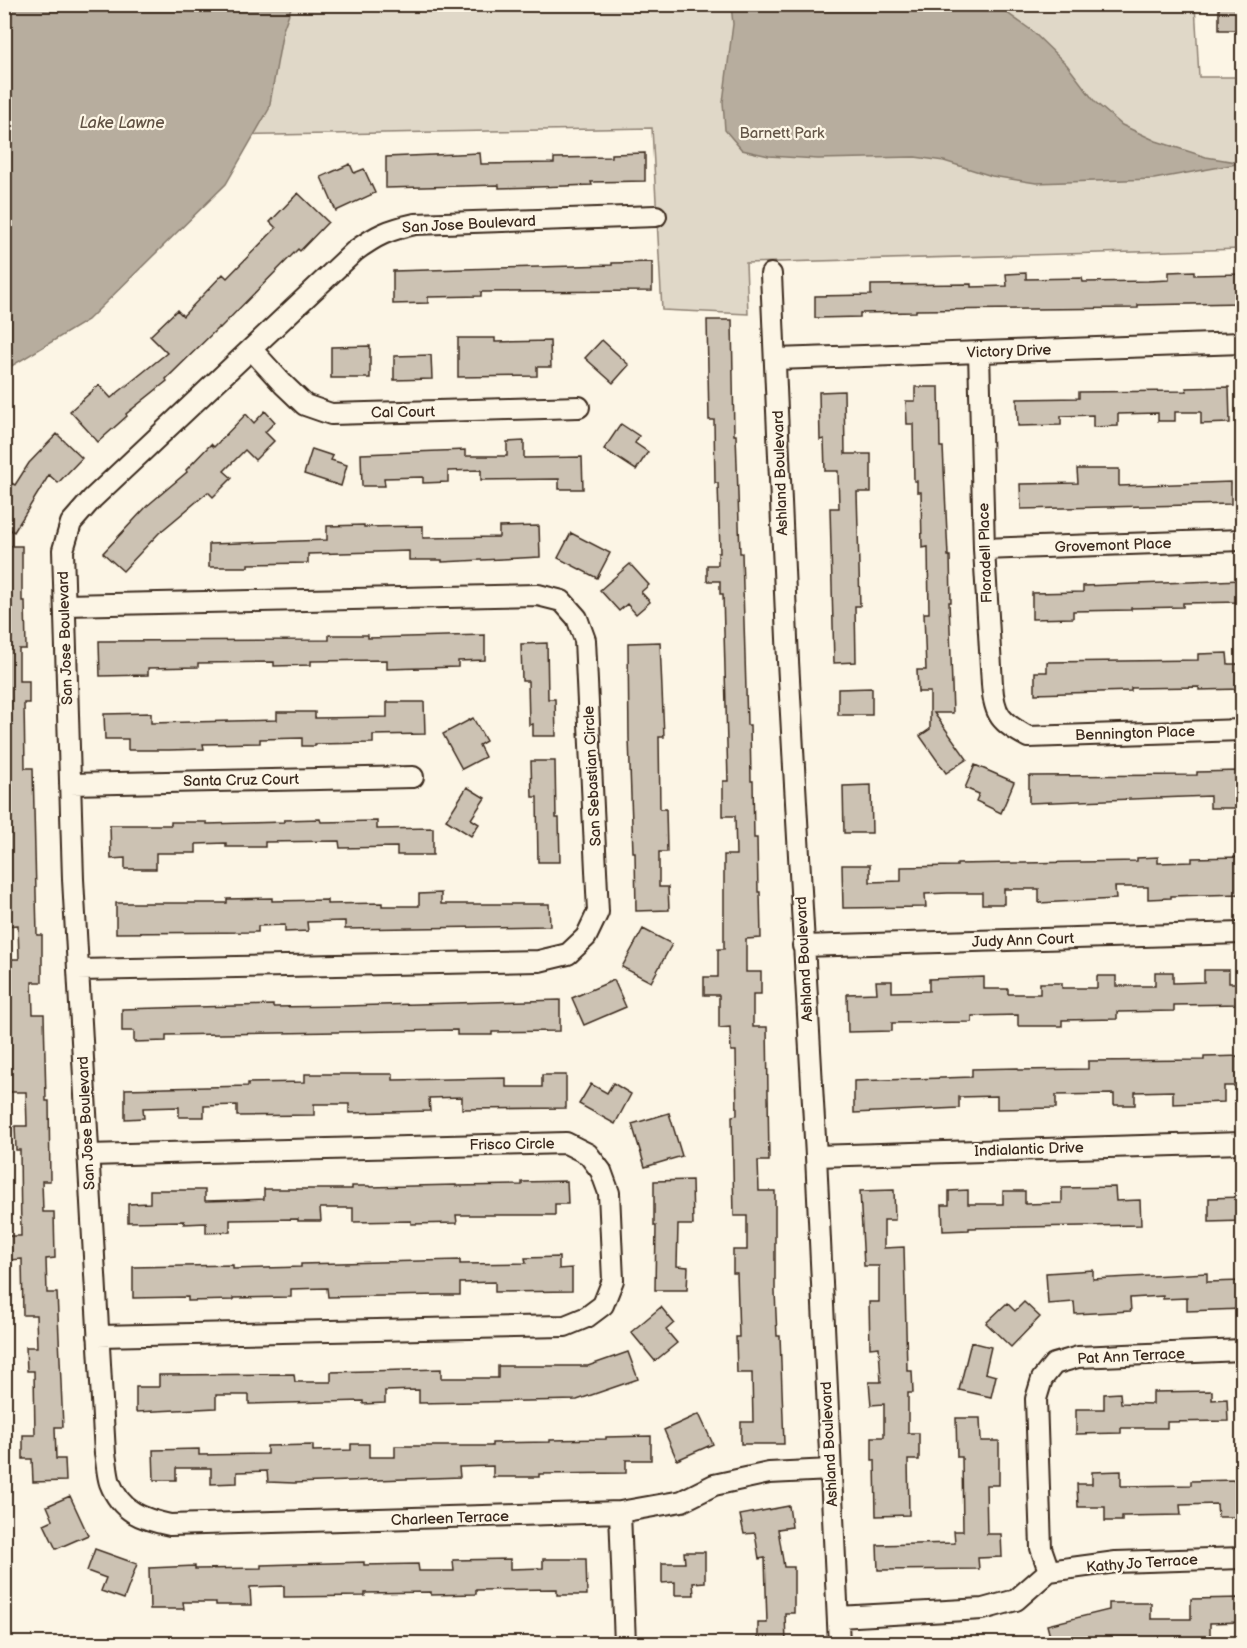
<svg xmlns="http://www.w3.org/2000/svg" width="1247" height="1648" viewBox="0 0 1247 1648" font-family="'Balsamiq Sans',sans-serif">
<style>
.green{fill:#e0d8c8;stroke:#8e8173;stroke-width:1.5}
.water{fill:#b7ad9e;stroke:#85796b;stroke-width:1.5}
.building{fill:#ccc2b3;stroke:#3b2a1e;stroke-width:1.5}
.lines{fill:none;stroke-linecap:round;stroke-linejoin:round}
.minor-casing{stroke:#3b2a1e;stroke-width:24}
.minor{stroke:#fcf5e5;stroke-width:20}
.labels{text-anchor:middle;stroke-width:4.5;stroke-linejoin:round;paint-order:stroke}
.park-label{font-size:15px;fill:#645648;stroke:#fcf5e5}
.street-label{font-size:15px;fill:#3b2a1e;stroke:#fcf5e5}
.water-label{font-size:16px;font-style:italic;fill:#605144;stroke:#fcf5e5}
</style>
<rect width="100%" height="100%" fill="#fcf5e5"/>
<filter id="ink" filterUnits="userSpaceOnUse"><feTurbulence type="fractalNoise" baseFrequency=".0167" numOctaves="2"/><feDisplacementMap in="SourceGraphic" scale="12" xChannelSelector="R" yChannelSelector="G"/><feConvolveMatrix kernelMatrix="1 2 1 2 8 2 1 2 1" color-interpolation-filters="sRGB"/></filter>
<g filter="url(#ink)">
<!-- green -->
<path class="green" d="M4 5H1195L1199 77H1242V249L746 263 748 314 662 310 652 128 5 140Z"/>
<!-- water -->
<path class="water" d="M5 4 292 5 283 30 269 109 226 184 88 320 5 370Z
M731 5H996L1031 30 1067 65 1095 102 1122 125 1156 141 1206 157 1242 163 1154 179 1036 183 992 176 944 161 915 157 818 159 769 156 742 150 725 130 723 102 733 24Z"/>
<!-- building -->
<path class="building" d="M1219 4H1242V30H1219Z
M480 153 481 164 554 163V158L611 157V154L645 153V181L591 182 592 185 537 187 499 188V185L386 188V157Z
M350 164 354 173 364 169 375 193 336 211 321 177Z
M298 193 328 222 300 251 298 249 220 328 219 327 166 379 167 381 126 414 127 416 98 442 70 411 99 385 111 398 167 353 150 336 177 310 183 316 223 274 227 278 276 228 270 222Z
M652 262V291L481 292V296L428 297V303L393 304V271L612 265V263Z
M1194 271V275L1242 274V303L1138 305V308L916 310V312L860 313V317L815 318V296L871 295V285L971 284V287L1007 286 1006 274 1026 273V279L1082 278 1083 282 1148 281 1169 280V272Z
M707 320H732L734 435H736L740 553H742L747 725H750L751 781H753L754 838H757L758 892H760L761 938 746 939V972H761V994H753V1027H767L769 1161H758L759 1191H775V1292L777 1336H780L784 1444H741V1422H753L752 1373H737L736 1337H739L737 1273H733V1250H747V1216H734L732 1116 737 1115 736 1051H731L730 1027 719 1028V995H704V977H718V949H724V855H736L735 816H723V781H728L723 594H720V581H707V565H718V553H720L718 483H715L714 420H709Z
M458 338H495V342L550 341 551 367H537V376L458 377Z
M602 340 629 365 613 383 585 358Z
M370 346V378H331V347Z
M431 355 432 379 394 380V356Z
M915 387H939L940 447H943L948 556H950L951 602H949L953 713H934L967 759 946 773 920 736 930 729V692H918L917 670H926L924 613H929L928 547 922 548 921 492H917V481H914L913 424H907L906 401H915Z
M1229 387 1230 423 1201 424V412H1175V421H1158V413L1118 414V426L1093 427V415L1061 416V425L1018 426 1017 399 1079 398V392L1187 391 1186 388Z
M844 391 845 454H871V492H857L860 606H855L856 662 834 663 830 508H839L838 471H825L824 439 820 440 819 392Z
M265 411 275 422 265 432 274 441 255 460 245 450 224 471 232 478 213 497 208 492 159 533 123 571 103 553 147 506 187 472 186 470 211 444 214 447 246 414 254 423Z
M621 424 639 436 635 443 648 452 636 470 604 449Z
M57 434 82 458 58 483 49 475 14 532 4 526V479L15 485 29 463Z
M524 441V458L582 457 583 489H559V479L481 480V470L448 471V482L423 483V477L384 478 385 486H362L361 454 465 450V456H507V442Z
M312 449 333 456 331 460 347 465 341 486 304 474Z
M1077 469H1119V486L1231 482V504L1021 509 1020 484 1078 483Z
M364 525V527L423 526V538L499 537V527L539 526 540 557 442 562V560H409V551L308 554V563L248 564V567H209V544L327 540V526Z
M571 533 610 553 597 578 558 558Z
M4 546H22V601H25L26 649H19V681H29V703H24L25 768H33L37 935H42V982H32L33 1014H44L46 1101H49L50 1181H42L43 1212H54L55 1258 46 1259 47 1293H57L63 1427H55L56 1459H65L66 1481 33 1482 32 1459H23V1435H35L34 1371H27L26 1347H37L36 1315H23L22 1259 9 1260 8 1236H21L20 1150H16L15 1126H27L26 1092H10L7 959H19L18 925 4 926Z
M630 564 649 585 641 592 650 602 636 614 627 604 619 611 600 590Z
M1242 580V602L1183 603V607L1131 608V610L1073 611V618L1032 619V593L1083 592V586Z
M329 635H368V638L485 635V660L458 661V667L387 669V660L311 661V665L274 666V662L198 663V667L148 668V675L100 676 99 641 329 640Z
M660 642 664 737H659L660 809H666L667 852H659V887H668L669 910 636 911 635 852H633L629 738 628 643Z
M547 643 548 699H555L556 736H533V724L529 725 528 681H522L521 644Z
M1227 653 1228 664H1241V689L1199 690V687L1131 688V691L1035 694V672H1047V662L1198 660V654Z
M872 688V715H838V689Z
M387 702H424L425 734 373 735V743L315 744V746H302V738L260 739V743L203 744 204 749 169 750H128V739H105L104 714 151 713V723L277 720V712H315V718L387 717Z
M473 718 486 741 479 745 485 757 462 769 443 734Z
M531 761H555L556 818H559L560 862H538L537 797H532Z
M975 765 1014 782 1001 813 976 801 979 794 965 788Z
M1239 771V808H1210V796L1029 803V776L1197 775V772Z
M871 785 872 833H844L843 786Z
M467 787 485 798 471 819 479 824 471 836 446 820Z
M320 819 321 822 377 821V829L433 828V855H397V847L340 848 339 841 265 842V847H226V843L196 844V853H156V869H125V858L111 859 110 825H171V822H207V824L284 822V820Z
M1158 857V863L1192 862V858L1242 857V894L1171 896V898L1148 899V887H1115L1116 899 1039 903V889H1004V904H982V893H948L925 894 926 907 843 908 842 865H870V882L901 881V867L957 866V864L1137 861V858Z
M441 893V904H549L550 926 345 929V921L307 922 308 931 285 932V925L258 926V932L116 933V903H227V899L272 898V901L327 900V904L382 903V906H419V894Z
M643 929 672 944 651 982 622 967Z
M1204 970H1229V983H1242V1004L1174 1005V1011L1117 1012V1019L1062 1020V1026H1018V1015L972 1016V1022L892 1023V1031L848 1032 847 994 877 993 876 981H892V992L929 991V979L984 977V989H1008V994H1040V983H1062V988H1097V976H1116V986H1155V972H1173V983L1204 982Z
M614 980 626 1007 584 1025 572 998Z
M560 1000V1031L492 1032V1035H457V1030L166 1035V1041L134 1042V1031H122V1009L273 1005V1007L345 1006Z
M1242 1056V1086H1224V1102L1173 1104V1091L1135 1092V1105H1114V1094L1056 1095V1108L997 1109V1096L959 1097V1108L854 1113V1081L972 1077V1069L1018 1068V1070L1088 1069V1061L1204 1060V1057Z
M305 1074H393V1080L506 1078V1087H542V1075H566V1108L462 1109V1097L429 1098 430 1111 349 1113V1104H314V1115L237 1116V1105L204 1106V1117H179V1107L143 1108 144 1118 125 1119V1089L248 1086V1083L305 1082Z
M613 1083 631 1094 615 1124 579 1104 591 1084 607 1093Z
M669 1113 682 1156 645 1167 632 1124Z
M692 1180 693 1225H678L677 1266 688 1267 687 1290H655L656 1226H654V1181Z
M567 1181 568 1204H555V1215H456L457 1223 411 1224V1221L353 1222V1208H320L321 1221H298V1219L230 1220V1232L206 1233V1223L184 1224V1221L128 1222V1204L150 1203V1190H205V1201L242 1200 264 1199V1189H352V1186H369L370 1187 456 1185V1186L522 1185V1182Z
M1115 1187 1116 1201 1140 1200 1141 1225 969 1228V1230L943 1231 942 1205H949V1191L968 1190V1204H1003V1191H1025V1204L1062 1203V1188Z
M894 1190 895 1220H884V1248L904 1247 907 1371H912L913 1393H908V1433H919V1460H908L909 1515 876 1516 875 1460H872V1437H884V1404L871 1405 869 1382H881L879 1347 870 1348 869 1302H879V1266H864L860 1191Z
M1242 1197V1221L1209 1222V1198Z
M559 1257V1269L572 1268V1291L495 1292V1282L460 1283V1295H441L328 1297 327 1288 291 1289V1297L233 1298V1300L188 1301V1297L133 1298V1267L233 1265V1269L301 1267V1264L460 1260V1264L526 1263 525 1258Z
M1093 1270V1279L1207 1273V1282L1242 1281V1309L1187 1311V1298L1163 1299V1296L1130 1298 1131 1311 1075 1314 1074 1302 1048 1304 1046 1273Z
M1024 1302 1040 1317 1011 1347 986 1323 1007 1303 1015 1311Z
M661 1307 674 1323 666 1330 677 1343 655 1361 631 1332Z
M971 1342 991 1347 985 1373 996 1376 991 1397 959 1390Z
M628 1352 638 1379 577 1400 419 1403V1390L385 1391V1403L363 1404V1401L249 1404V1395H216V1408L136 1412V1387H159V1375L294 1374 295 1382H331V1372L441 1369V1378H498V1366H588Z
M1212 1391V1400L1227 1399 1228 1421 1167 1422V1428H1121V1433L1076 1434V1409H1104V1394L1120 1393 1121 1403 1153 1404V1392Z
M699 1414 713 1444 677 1460 664 1430Z
M956 1418H980L981 1441H999V1485H986L987 1534H1001L1002 1557 978 1558 979 1569 878 1570 877 1545 955 1543 954 1531H963L962 1457H957Z
M651 1436V1460H626V1473L539 1474V1477H493V1466L459 1467 460 1477 294 1483 268 1482 267 1471 237 1472V1483L211 1484V1468H176V1480H154L153 1450 199 1449V1455L267 1454V1446L313 1445V1451L351 1450V1444H369V1457H395V1446H492V1443L550 1442V1440L606 1439V1437Z
M1121 1471V1486L1191 1485V1481L1236 1480 1237 1517H1218L1217 1504 1180 1505 1181 1515 1122 1516V1521H1105V1507H1078L1077 1484H1092V1472Z
M70 1496 88 1535 56 1549 44 1524 53 1520 47 1506Z
M789 1506 792 1527 778 1529 784 1567H794V1613H785L786 1644H758V1623H767L765 1558 759 1559 755 1533 744 1534 740 1515Z
M95 1549 137 1564 124 1599 101 1591 106 1578 87 1571Z
M684 1552H705V1582L693 1583 694 1595H675V1582L662 1583V1563H685Z
M510 1559V1569L543 1568V1559H586L587 1595H557V1589L476 1590V1594L431 1595V1592L365 1593V1596L284 1597V1586L250 1587 251 1605H216V1602H183L184 1609H150L149 1568 195 1566V1569L261 1568V1565L364 1562V1565L418 1564 419 1571H454L453 1560Z
M1242 1598V1622L1210 1623V1637L1099 1638 1100 1642 1093 1644H1052L1047 1625 1109 1610V1603H1151V1619H1191V1599Z"/>
<g class="lines">
<defs>
<path id="minor" d="M656 216 415 224C388 230 377 235 355 251L92 499 71 523 63 550 73 879 105 1454C107 1463 107 1474 110 1483 121 1512 142 1519 170 1525L620 1512 682 1501 714 1485 769 1473 831 1470
M771 274 788 661 816 1156 839 1644
M252 350 283 384 305 405 331 414 579 407
M979 352 984 549 992 684C994 716 1001 722 1028 737L1242 730
M776 359 1242 343
M984 549 1242 540
M65 605 538 595 562 601 577 618 585 640 598 912 586 937 568 954 539 961 78 970
M70 784 413 777
M803 946 1242 933
M88 1155 566 1143 588 1154 601 1171 609 1193 613 1280 603 1305 587 1317 565 1326 98 1336
M816 1156 1242 1143
M620 1512 625 1644
M1049 1571 1041 1548 1036 1399 1042 1379 1054 1364 1078 1357 1242 1350
M838 1617 983 1609 1016 1600 1049 1571 1116 1562 1242 1558"/>
</defs>
<!-- minor casing -->
<use href="#minor" class="minor-casing"/>
<!-- minor -->
<use href="#minor" class="minor"/>
</g>
</g>
<g class="labels">
<!-- park labels -->
<g class="park-label">
<text x="782" y="138">Barnett Park</text>
</g>
<!-- street labels -->
<g class="street-label">
<text transform="translate(469 224) rotate(-3)" y="5">San Jose Boulevard</text>
<text transform="translate(1009 351) rotate(-2)" y="5">Victory Drive</text>
<text transform="translate(403 412) rotate(-1)" y="5">Cal Court</text>
<text transform="translate(780 473) rotate(-92)" y="5">Ashland Boulevard</text>
<text transform="translate(1113 545) rotate(-2)" y="5">Grovemont Place</text>
<text transform="translate(985 553) rotate(-92)" y="5">Floradell Place</text>
<text transform="translate(65 638) rotate(-92)" y="5">San Jose Boulevard</text>
<text transform="translate(1135 733) rotate(-2)" y="5">Bennington Place</text>
<text transform="translate(592 776) rotate(-93)" y="5">San Sebastian Circle</text>
<text transform="translate(241 780) rotate(-1)" y="5">Santa Cruz Court</text>
<text transform="translate(1023 940) rotate(-2)" y="5">Judy Ann Court</text>
<text transform="translate(804 959) rotate(-93)" y="5">Ashland Boulevard</text>
<text transform="translate(86 1123) rotate(-93)" y="5">San Jose Boulevard</text>
<text transform="translate(512 1144) rotate(-1)" y="5">Frisco Circle</text>
<text transform="translate(1029 1149) rotate(-2)" y="5">Indialantic Drive</text>
<text transform="translate(1131 1356) rotate(-3)" y="5">Pat Ann Terrace</text>
<text transform="translate(829 1444) rotate(-93)" y="5">Ashland Boulevard</text>
<text transform="translate(450 1518) rotate(-2)" y="5">Charleen Terrace</text>
<text transform="translate(1142 1563) rotate(-4)" y="5">Kathy Jo Terrace</text>
</g>
<!-- water labels -->
<g class="water-label">
<text x="122" y="128">Lake Lawne</text>
</g>
</g>
<!-- margin -->
<rect width="1247" height="1648" fill="none" stroke="#fcf5e5" stroke-width="24"/>
<rect x="12" y="12" width="1223" height="1624" fill="none" stroke="#3b2a1e" stroke-width="2" filter="url(#ink)"/>
</svg>
